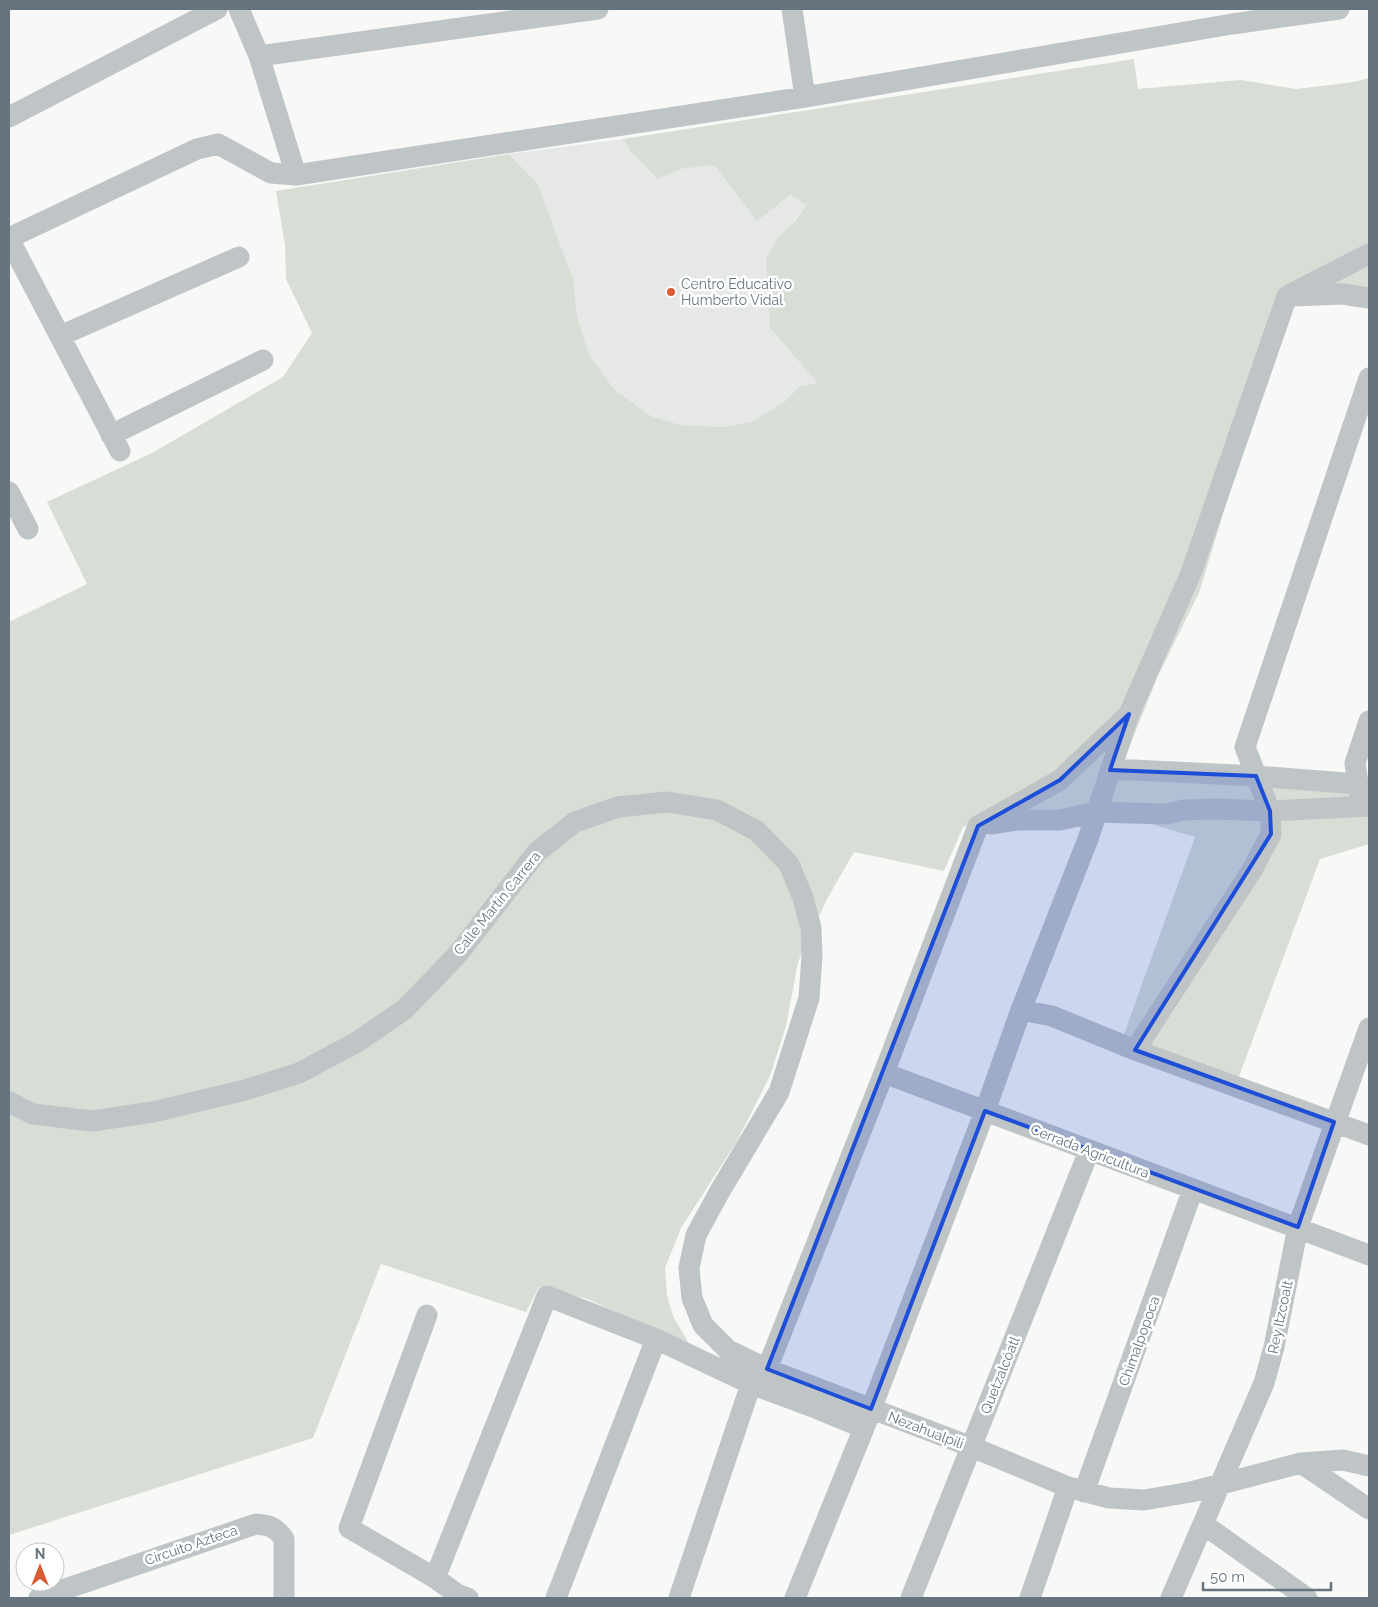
<svg xmlns="http://www.w3.org/2000/svg" width="1378" height="1607" viewBox="0 0 1378 1607" font-family="Raleway,sans-serif">
<style>
.built{fill:#e6e7e7}
.green{fill:#d8ddd5}
.lines{fill:none;stroke-linecap:round;stroke-linejoin:round}
.minor{stroke:#bfc4c7;stroke-width:21}
.marked{fill:#1d4ed8;fill-opacity:0.2;stroke:#1d4ed8;stroke-width:4;stroke-linejoin:round}
.poi-dot{fill:#d95c35;stroke:#fff;stroke-width:2}
.labels{text-anchor:middle;stroke-width:5;stroke-linejoin:round;paint-order:stroke}
.poi-label{font-size:14px;fill:#65747f;stroke:#fff;text-anchor:start}
.street-label{font-size:14px;fill:#65747f;stroke:#fff}
</style>
<rect width="100%" height="100%" fill="#f8f8f6"/>
<!-- built -->
<path class="built" d="M623 139 631 152 658 178 681 169 714 165 757 221 792 195 806 205 766 258 770 328 819 383 800 386 784 402 751 422 723 427 681 425 651 416 614 389 589 355 577 315 573 279 538 184 509 154Z"/>
<!-- green -->
<path class="green" d="M1134 59 1138 89 1241 80 1296 89 1354 82 1369 78V297H1289L1199 593 1158 676 1124 760 1369 780V844L1320 859 1234 1090 1119 1048 1195 837 1103 810 1019 813 963 827 944 871 854 852 827 899 798 962 786 1026 770 1076 737 1141 681 1228 665 1268 667 1295 673 1316 692 1349 588 1299 539 1287 526 1312 381 1264 313 1438 9 1535V622L87 584 47 502 152 453 283 377 312 333 286 279 285 245 276 191 509 154 538 184 573 279 577 315 589 355 614 389 651 416 681 425 723 427 751 422 784 402 800 386 818 383 770 328 766 258 778 238 795 221 806 205 791 195 757 221 714 165 681 169 658 179 631 152 623 139Z"/>
<g class="lines">
<!-- minor -->
<path class="minor" d="M239 9 259 56 296 175
M792 9 805 97
M259 56 598 9
M9 117 217 9
M9 238 197 149 218 144 271 173 296 175 805 97 1232 24 1339 9
M9 239 120 451
M1294 296 1342 294 1369 298
M60 336 239 257
M111 435 263 360
M9 492 28 529
M1110 770H1133L1256 776 1358 784
M1360 796 1355 763 1369 721
M991 824 1018 820H1060L1096 812 1166 814 1184 810 1216 809 1270 811 1369 806
M1021 1010 1052 1016 1135 1050 1369 1135
M1135 1050 1252 870 1271 834 1270 811 1245 747 1369 378
M884 1073 1369 1255
M9 1102 33 1114 92 1121 153 1112 245 1090 299 1073 357 1042 405 1009 458 954 537 852 575 822 618 807 667 802 717 810 757 831 789 864 803 898 811 928 812 956 809 998 779 1092 720 1191 696 1235 689 1268 692 1298 703 1325 728 1350 767 1369 972 1447 1068 1487 1109 1498 1144 1500 1191 1492 1301 1463 1343 1460 1369 1466
M427 1315 349 1528 435 1578 457 1594 468 1598
M767 1369 884 1073 978 826 1060 780 1127 716
M1301 1463 1369 1509
M1084 1492 1193 1189
M1203 1524 1307 1598
M435 1578 547 1296 656 1339 751 1384 818 1409 864 1428
M39 1598 256 1524C269 1525 276 1527 284 1539V1598
M556 1598 656 1339
M679 1598 751 1384
M795 1598 864 1428 985 1111 1021 1010 1088 839 1129 714 1191 573 1287 296 1369 254
M911 1598 1089 1151
M1030 1598 1068 1487
M1171 1598 1264 1383 1274 1347 1298 1227 1369 1028"/>
</g>
<!-- marked area -->
<path class="marked" d="M1129 714 1110 770 1256 776 1270 811 1271 834 1135 1050 1334 1122 1298 1227 985 1111 871 1409 767 1369 978 826 1060 780Z"/>
<!-- markers -->
<circle class="poi-dot" cx="671" cy="292" r="5"/>
<g class="labels">
<!-- poi labels -->
<g class="poi-label">
<text x="681" y="289">Centro Educativo<tspan x="681" dy="16">Humberto Vidal</tspan></text>
</g>
<!-- street labels -->
<g class="street-label">
<text transform="translate(497 903) rotate(-51)" y="5">Calle Martín Carrera</text>
<text transform="translate(1090 1151) rotate(21)" y="5">Cerrada Agricultura</text>
<text transform="translate(1280 1317) rotate(-78)" y="5">Rey Itzcoalt</text>
<text transform="translate(1139 1341) rotate(-70)" y="5">Chimalpopoca</text>
<text transform="translate(1000 1375) rotate(-68)" y="5">Quetzalcóatl</text>
<text transform="translate(926 1430) rotate(21)" y="5">Nezahualpili</text>
<text transform="translate(191 1545) rotate(-19)" y="5">Circuito Azteca</text>
</g>
</g>
<!-- border -->
<rect width="1378" height="1607" fill="none" stroke="#65747f" stroke-width="20"/>
<!-- north arrow -->
<g transform="translate(40 1567)"><circle r="24" fill="#ffffff" stroke="#c1c7cc"/>
<path d="M0-4L9 19L0 12L-9 19Z" fill="#d95c35"/>
<text y="-8" font-size="14" font-weight="bold" text-anchor="middle" fill="#65747f">N</text>
</g>
<!-- scale -->
<path d="M1203 1582v8h128v-8" fill="none" stroke="#65747f" stroke-width="2.5"/>
<text x="1210" y="1582" font-size="15" fill="#65747f" stroke="#ffffff" stroke-width="4" paint-order="stroke">50 m</text>
</svg>
